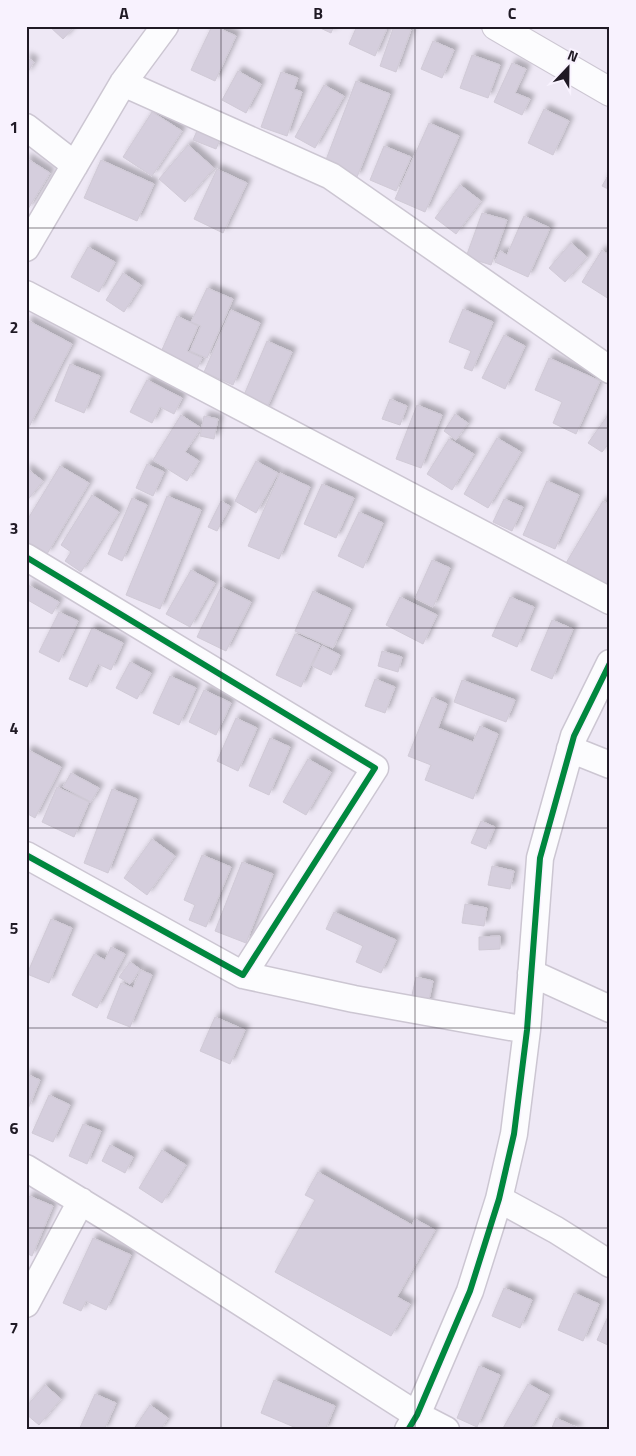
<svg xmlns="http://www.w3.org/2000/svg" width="636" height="1456" viewBox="0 0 636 1456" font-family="'Titillium Web',sans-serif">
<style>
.building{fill:#d5cedd;stroke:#d0cad6;filter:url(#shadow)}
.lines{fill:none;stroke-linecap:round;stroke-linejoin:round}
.minor-casing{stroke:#ccc6d2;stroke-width:29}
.tertiary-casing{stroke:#ccc6d2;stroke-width:30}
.minor{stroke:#fcfcfe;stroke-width:26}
.tertiary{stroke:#fcfcfe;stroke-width:28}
.cycleway-casing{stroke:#f8f2fe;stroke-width:9}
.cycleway{stroke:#00873e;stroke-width:6}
.grid{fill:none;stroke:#201a25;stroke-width:1;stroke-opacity:0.55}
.neatline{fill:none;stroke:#201a25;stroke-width:2}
.grid-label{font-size:16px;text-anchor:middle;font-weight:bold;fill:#201a25}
</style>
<defs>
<filter id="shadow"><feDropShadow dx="4.5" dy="-4.5" stdDeviation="2.5" flood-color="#0004"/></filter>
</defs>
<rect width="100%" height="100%" fill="#eee8f5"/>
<!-- building -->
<path class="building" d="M49 26H75L63 39Z
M212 26H225L223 30 236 36 215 81 191 70Z
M316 26H334L331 33Z
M357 26H388L375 56 349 44Z
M394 26 411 30 396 72 380 66Z
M593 26H610V30Z
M433 41 454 50 442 78 421 69Z
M472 55 500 65 488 98 460 88Z
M26 57 34 62 26 75Z
M512 63 526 69 515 93 530 99 522 115 494 102Z
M238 71 261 84 246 113 222 100Z
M281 72 298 78 294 89 302 92 287 136 261 127Z
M356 81 390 94 357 177 324 165Z
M324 85 344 96 315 148 295 137Z
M544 109 569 121 553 155 528 143Z
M152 112 182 131 152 176 123 157Z
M429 123 459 136 425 212 395 199Z
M199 126 222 135 216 149 193 140Z
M188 145 214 168 185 202 159 179Z
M384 146 411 157 396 191 370 180Z
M26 158 50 173 28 209 26 208Z
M101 160 154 184 137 221 84 198Z
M217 169 247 183 223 233 194 219Z
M610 172V190L602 186Z
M460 185 481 201 456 234 435 218Z
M482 213 507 220 491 265 466 257Z
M524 216 550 228 528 277 495 262 500 251 507 255Z
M571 243 587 257 565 282 549 268Z
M88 247 115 262 99 292 71 277Z
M602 250 610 256 609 299 582 282Z
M123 273 141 285 124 312 106 300Z
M207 288 233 299 207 358 190 351 201 326 191 322Z
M463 309 493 322 472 371 464 368 471 351 449 342Z
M231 310 260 323 233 385 204 372Z
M177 316 198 326 187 351 202 358 197 369 161 352Z
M27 320 72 344 28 429 26 395 29 390 26 389Z
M504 335 525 346 505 389 482 378Z
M267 341 292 352 265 412 241 402Z
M549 358 600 381 576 434 553 423 562 402 535 390Z
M70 364 100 376 84 413 55 401Z
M147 380 182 398 174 414 160 407 152 423 130 412Z
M390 399 407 406 400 425 382 419Z
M417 405 442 415 421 468 396 459Z
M610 412V442L602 452 588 443Z
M455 414 468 423 456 440 444 431Z
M181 415 201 428 185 452 199 461 187 481 153 460Z
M204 416 218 419 214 439 200 436Z
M497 438 521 452 488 508 464 494Z
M449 439 474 454 452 490 427 474Z
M256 461 278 473 256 513 235 501Z
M147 464 164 472 153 496 136 488Z
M60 466 89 483 47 554 26 542V522Z
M26 468 43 481 26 502Z
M280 473 310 487 279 559 248 546Z
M547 481 579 495 555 549 523 535Z
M322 484 354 498 336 538 304 524Z
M92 495 119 512 81 572 65 561 71 552 61 545Z
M167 496 201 510 160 609 126 595Z
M132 498 147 505 122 561 108 554Z
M504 499 523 507 512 531 493 522Z
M221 501 230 506 217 531 208 527Z
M603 501 610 505V589L566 563Z
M359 512 383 523 363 568 338 556Z
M432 560 450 568 433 607 415 598Z
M191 570 215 583 190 627 166 614Z
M28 585 59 602 52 614 26 599Z
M221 587 251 602 226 651 197 637Z
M313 591 351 609 333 648 295 631Z
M400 597 437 615 423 644 386 625Z
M510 597 534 607 517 647 492 636Z
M59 612 78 621 59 662 39 652Z
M552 620 573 629 552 679 531 670Z
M92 628 123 643 111 670 98 664 87 687 69 679Z
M295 634 320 645 301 687 276 675Z
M322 646 340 655 331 675 312 666Z
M382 651 402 657 398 672 378 666Z
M130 662 151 673 137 699 116 688Z
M170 676 196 688 179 725 153 713Z
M375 679 395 687 385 713 365 706Z
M462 680 515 700 506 722 454 702Z
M204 690 231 703 216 735 189 722Z
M432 697 447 704 438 728 473 742 480 726 498 734 473 799 425 780 431 765 408 756Z
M236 718 257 728 238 771 217 761Z
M270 738 290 747 269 795 249 786Z
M28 750 61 767 35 818 26 813V754Z
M308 759 331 772 306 815 283 802Z
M71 773 99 788 91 802 63 787Z
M57 787 89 802 74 837 42 822Z
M112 789 137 799 108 873 84 863Z
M481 821 495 827 486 849 471 843Z
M152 839 175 856 147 895 124 878Z
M202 855 231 867 206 927 189 920 195 905 184 900Z
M242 862 273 874 246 943 215 931Z
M492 866 514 871 510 889 488 885Z
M465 904 487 908 484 926 462 923Z
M334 912 396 940 381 973 356 962 363 946 326 929Z
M51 919 72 928 49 983 27 974Z
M500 936V949L479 950V937Z
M111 947 125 954 97 1008 72 995 94 954 105 960Z
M130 962 140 969 130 984 119 977Z
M141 970 152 975 130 1027 107 1018 121 983 133 988Z
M416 977 433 981 427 1009 410 1004Z
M215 1017 245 1030 230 1064 200 1051Z
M26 1074 40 1080 28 1109 26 1108Z
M49 1095 70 1105 53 1142 32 1133Z
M83 1124 101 1131 87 1164 69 1156Z
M110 1145 133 1157 125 1173 102 1161Z
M162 1150 186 1165 162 1203 139 1188Z
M318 1172 412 1225 415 1219 435 1230 397 1297 410 1304 391 1336 275 1272 315 1200 305 1195Z
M29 1196 53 1206 32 1256 26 1253V1202Z
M93 1238 131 1255 106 1310 86 1301 81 1311 63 1303Z
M504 1288 532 1300 520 1328 492 1316Z
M574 1293 599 1304 583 1341 558 1330Z
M610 1312V1346L597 1340Z
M479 1366 500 1375 477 1427 457 1418Z
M274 1380 335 1406 325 1430H301L261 1413Z
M528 1384 549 1395 530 1430H502Z
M45 1385 61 1399 39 1425 26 1414V1407Z
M95 1394 116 1403 104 1430H79Z
M150 1405 168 1418 160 1430H133Z
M556 1418 578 1428 577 1430H551Z"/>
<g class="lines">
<defs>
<path id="minor" d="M123 83 331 176 610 370
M26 127 75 165
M26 248 123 83 165 26
M26 294 610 601
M26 557 375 768 243 975 26 855
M570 749 610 765
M531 973 610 1009
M243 975 354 999 527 1030
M26 1168 121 1226 417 1415 446 1430
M499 1199 556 1230 610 1264
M26 1304 81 1201
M408 1430 417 1415 470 1291 499 1199 514 1134 527 1030 540 858 574 736 610 663"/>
<path id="tertiary" d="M496 26 610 92"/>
</defs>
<!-- minor casing -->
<use href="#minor" class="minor-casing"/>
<!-- tertiary casing -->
<use href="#tertiary" class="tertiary-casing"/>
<!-- minor -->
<use href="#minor" class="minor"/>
<!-- tertiary -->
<use href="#tertiary" class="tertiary"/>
<defs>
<path id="cycleway" d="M26 557 375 768 243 975 26 855
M408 1430 417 1415 470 1291 499 1199 514 1134 527 1030 540 858 574 736 610 663"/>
</defs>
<!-- cycleway casing -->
<use href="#cycleway" class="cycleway-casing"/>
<!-- cycleway -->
<use href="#cycleway" class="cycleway"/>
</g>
<!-- grid -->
<path class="grid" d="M221 26V1430M415 26V1430M26 228H610M26 428H610M26 628H610M26 828H610M26 1028H610M26 1228H610"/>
<!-- border -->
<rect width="636" height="1456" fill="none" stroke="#f8f2fe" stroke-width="55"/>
<!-- north arrow -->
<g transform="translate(568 68) rotate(22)" stroke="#f8f2fe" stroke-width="4" paint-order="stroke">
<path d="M0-4L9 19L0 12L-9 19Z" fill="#201a25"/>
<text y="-8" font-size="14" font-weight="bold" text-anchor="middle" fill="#201a25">N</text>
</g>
<rect x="28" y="28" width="580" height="1400" class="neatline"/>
<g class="grid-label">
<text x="124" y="19">A</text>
<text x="318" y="19">B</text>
<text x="512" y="19">C</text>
<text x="14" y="133">1</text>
<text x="14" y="333">2</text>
<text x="14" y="534">3</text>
<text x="14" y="734">4</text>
<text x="14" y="934">5</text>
<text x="14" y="1134">6</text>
<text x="14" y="1334">7</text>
</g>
</svg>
